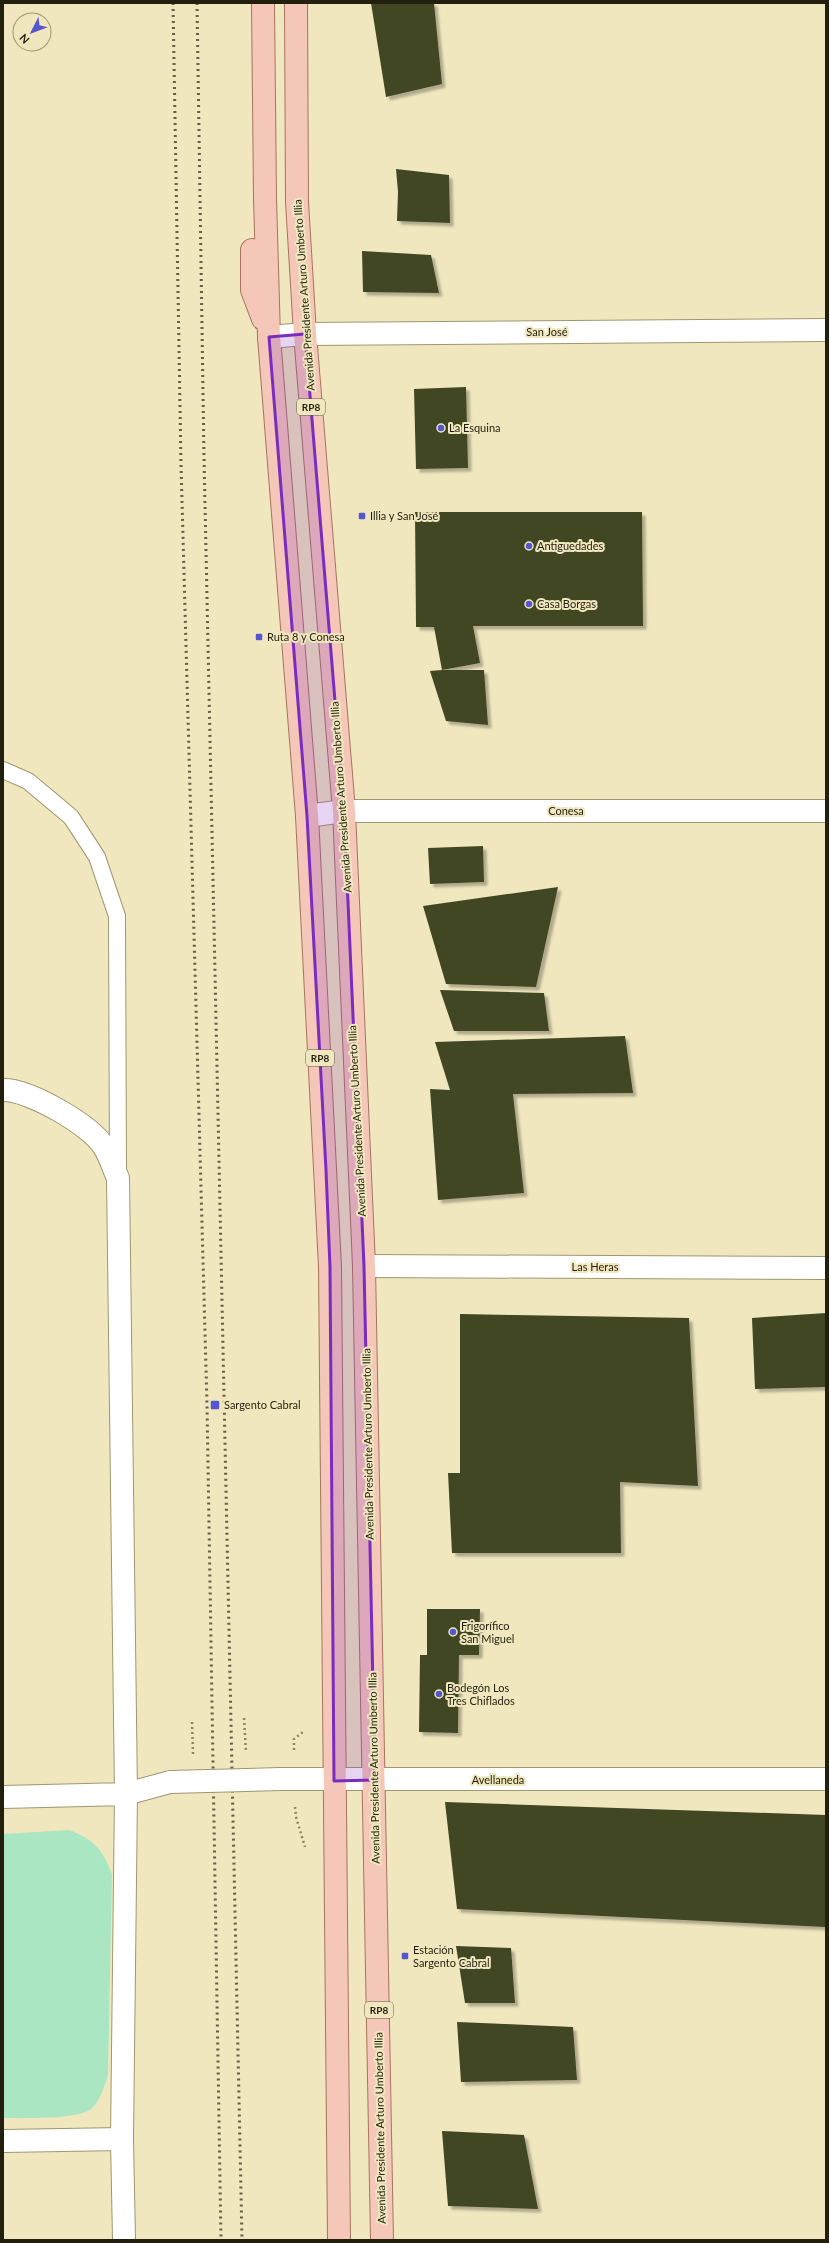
<svg xmlns="http://www.w3.org/2000/svg" width="829" height="2243" viewBox="0 0 829 2243" font-family="Lato,sans-serif">
<style>
.green{fill:#abe6c2}
.building{fill:#414724;filter:url(#shadow)}
.lines{fill:none;stroke-linecap:round;stroke-linejoin:round}
.service-casing{stroke:#9f9770;stroke-width:18}
.minor-casing{stroke:#9f9770;stroke-width:24}
.tertiary-casing{stroke:#9f9770;stroke-width:24}
.primary-casing{stroke:#a6745f;stroke-width:24}
.path{stroke:#8c8669;stroke-width:2.5;stroke-dasharray:2 3;stroke-linecap:butt}
.service{stroke:#fff;stroke-width:16}
.minor{stroke:#fff;stroke-width:22}
.tertiary{stroke:#fff;stroke-width:22}
.primary{stroke:#f4c7b9;stroke-width:22}
.rail{stroke:#635e46;stroke-width:3;stroke-dasharray:2 4;stroke-linecap:butt}
.minor-bridge-casing{stroke:#9f9770;stroke-width:24;stroke-linecap:butt}
.minor-bridge{stroke:#fff;stroke-width:22}
.marked{fill:#7b2cbf;fill-opacity:0.2;stroke:#7b2cbf;stroke-width:3;stroke-linejoin:round}
.poi-dot{fill:#5657cf;stroke:#f0e7be;stroke-width:1.5}
.labels{text-anchor:middle;stroke-width:4;stroke-linejoin:round;paint-order:stroke}
.shield{fill:#f0e7be;stroke:#605b44;stroke-width:1}
.shield-label{font-size:10px;font-weight:bold;fill:#221f0f}
.street-label{font-size:11px;fill:#221f0f;stroke:#f0e7be}
.poi-label{font-size:11px;fill:#221f0f;stroke:#f0e7be;text-anchor:start}
</style>
<defs>
<filter id="shadow"><feDropShadow dx="3.5" dy="3.5" stdDeviation="1" flood-color="#0004"/></filter>
</defs>
<rect width="100%" height="100%" fill="#f0e7be"/>
<!-- green -->
<path class="green" d="M69 1830C95 1840 102 1849 112 1874L108 2075C104 2086 101 2100 92 2108 81 2120 21 2118 3 2118V1834Z"/>
<!-- building -->
<path class="building" d="M371 3H434L442 84 386 97Z
M396 169 449 175 450 223 397 221 398 192Z
M362 251 431 255 439 293 363 292Z
M466 387 468 468 416 469 414 389Z
M415 512H642L643 626H473L480 663 442 670 434 627H416Z
M442 670H484L488 725 446 721 430 671Z
M483 846 484 882 430 884 428 848Z
M558 887 536 987 446 984 423 906Z
M440 990 544 993 549 1031H454Z
M625 1036 633 1093 513 1094 524 1193 438 1200 430 1089 450 1090 435 1042Z
M826 1313V1387L755 1389 752 1318Z
M460 1314 689 1318 698 1486 620 1482 621 1553H452L448 1473H460Z
M427 1609H480L479 1655H459L458 1733 419 1732 420 1655H427Z
M445 1802 826 1815 825 1927 457 1909Z
M456 1946 511 1948 515 2003H465Z
M457 2022 573 2027 577 2080 461 2082Z
M442 2131 524 2135 538 2209 448 2206Z"/>
<g class="lines">
<defs>
<path id="service" d="M3 770 28 781 71 817 97 857 117 916 118 1170"/>
<path id="minor" d="M307 816 344 811H826
M3 1090C28 1089 91 1125 104 1147 110 1156 113 1168 118 1178L126 1794 122 2139 124 2240
M364 1266 826 1268
M280 1779H826
M3 1797 126 1794 170 1782
M3 2141 122 2139"/>
<path id="tertiary" d="M269 337 305 334 826 330"/>
<path id="primary" d="M263 3 265 198 269 337 307 816 330 1267 339 2240
M296 3 297 202 305 334 344 811 364 1266 382 2240
M252 250V290L263 319"/>
</defs>
<!-- service casing -->
<use href="#service" class="service-casing"/>
<!-- minor casing -->
<use href="#minor" class="minor-casing"/>
<!-- tertiary casing -->
<use href="#tertiary" class="tertiary-casing"/>
<!-- primary casing -->
<use href="#primary" class="primary-casing"/>
<!-- path -->
<path class="path" d="M244 1718 246 1752
M192 1722 193 1754
M294 1750V1739L303 1732
M295 1807 296 1817 305 1847"/>
<!-- service -->
<use href="#service" class="service"/>
<!-- minor -->
<use href="#minor" class="minor"/>
<!-- tertiary -->
<use href="#tertiary" class="tertiary"/>
<!-- primary -->
<use href="#primary" class="primary"/>
<!-- rail -->
<path class="rail" d="M173 3 181 464 207 1405 221 2240
M197 3 204 457 242 2240"/>
<defs>
<path id="minor-bridge" d="M170 1782 280 1779"/>
</defs>
<!-- minor-bridge casing -->
<use href="#minor-bridge" class="minor-bridge-casing"/>
<!-- minor-bridge -->
<use href="#minor-bridge" class="minor-bridge"/>
</g>
<!-- marked area -->
<path class="marked" d="M305 334 344 811 364 1266 375 1780 334 1781 330 1267 326 1170 307 816 269 337Z"/>
<!-- markers -->
<g class="poi-dot">
<circle cx="441" cy="428" r="4"/>
<rect x="358" y="512" width="8" height="8" rx="2"/>
<circle cx="529" cy="546" r="4"/>
<circle cx="529" cy="604" r="4"/>
<rect x="255" y="633" width="8" height="8" rx="2"/>
<rect x="210" y="1400" width="10" height="10" rx="2"/>
<circle cx="453" cy="1632" r="4"/>
<circle cx="439" cy="1694" r="4"/>
<rect x="401" y="1952" width="8" height="8" rx="2"/>
</g>
<g class="labels">
<!-- shield labels -->
<g class="shield">
<rect x="297" y="399" width="28" height="16" rx="3"/>
<rect x="306" y="1050" width="28" height="16" rx="3"/>
<rect x="365" y="2002" width="28" height="16" rx="3"/>
</g>
<g class="shield-label">
<text x="311" y="411">RP8</text>
<text x="320" y="1062">RP8</text>
<text x="379" y="2014">RP8</text>
</g>
<!-- street labels -->
<g class="street-label">
<text transform="translate(304 295) rotate(-94)" y="4">Avenida Presidente Arturo Umberto Illia</text>
<text x="547" y="336">San José</text>
<text transform="translate(341 797) rotate(-94)" y="4">Avenida Presidente Arturo Umberto Illia</text>
<text x="566" y="815">Conesa</text>
<text transform="translate(357 1121) rotate(-93)" y="4">Avenida Presidente Arturo Umberto Illia</text>
<text x="595" y="1271">Las Heras</text>
<text transform="translate(368 1444) rotate(-91)" y="4">Avenida Presidente Arturo Umberto Illia</text>
<text transform="translate(374 1768) rotate(-91)" y="4">Avenida Presidente Arturo Umberto Illia</text>
<text x="498" y="1784">Avellaneda</text>
<text transform="translate(380 2128) rotate(-91)" y="4">Avenida Presidente Arturo Umberto Illia</text>
</g>
<!-- poi labels -->
<g class="poi-label">
<text x="449" y="432">La Esquina</text>
<text x="370" y="520">Illia y San José</text>
<text x="537" y="550">Antiguedades</text>
<text x="537" y="608">Casa Borgas</text>
<text x="267" y="641">Ruta 8 y Conesa</text>
<text x="224" y="1409">Sargento Cabral</text>
<text x="461" y="1630">Frigorífico<tspan x="461" dy="13">San Miguel</tspan></text>
<text x="447" y="1692">Bodegón Los<tspan x="447" dy="13">Tres Chiflados</tspan></text>
<text x="413" y="1954">Estación<tspan x="413" dy="13">Sargento Cabral</tspan></text>
</g>
</g>
<!-- border -->
<rect width="829" height="2243" fill="none" stroke="#221f0f" stroke-width="8"/>
<!-- north arrow -->
<g transform="translate(32 32) rotate(228)"><circle r="19" fill="#f0e7be" stroke="#9e9778"/>
<path d="M0-3L7 15L0 10L-7 15Z" fill="#5657cf"/>
<text y="-6" font-size="11" font-weight="bold" text-anchor="middle" fill="#221f0f">N</text>
</g>
</svg>
